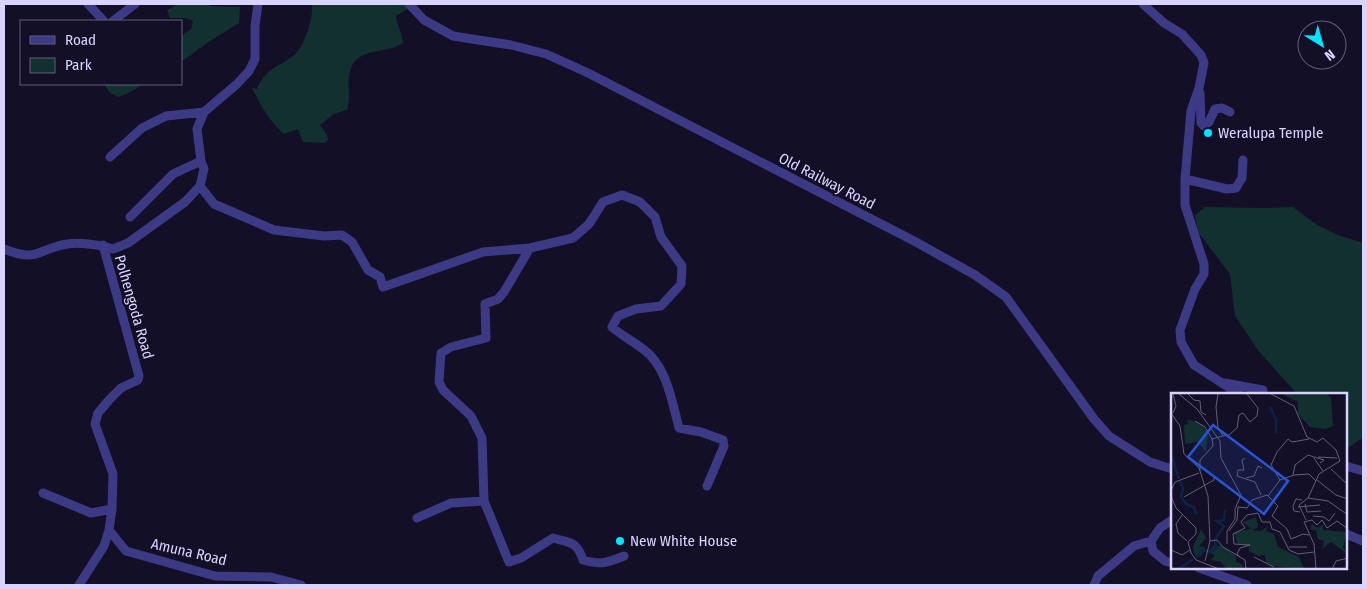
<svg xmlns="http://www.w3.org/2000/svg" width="1367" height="589" viewBox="0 0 1367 589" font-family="'Fira Sans Condensed',sans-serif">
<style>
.green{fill:#12302f}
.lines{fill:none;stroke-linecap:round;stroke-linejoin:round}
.minor{stroke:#3d3a85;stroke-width:9}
.poi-dot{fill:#00e5ff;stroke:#130f26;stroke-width:2}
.labels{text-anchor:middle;stroke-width:4.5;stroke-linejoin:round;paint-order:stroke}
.poi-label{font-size:15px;fill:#d9d4ff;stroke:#130f26;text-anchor:start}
.street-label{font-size:15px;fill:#d9d4ff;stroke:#130f26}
.inset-river{fill:none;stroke:#0c2248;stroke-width:2.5}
.inset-road{fill:none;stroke:#625e7d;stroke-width:1}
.view{fill:#2655da;fill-opacity:0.15;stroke:#2655da;stroke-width:2.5}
.inset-edge{fill:none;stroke:#d9d4ff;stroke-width:2.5}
</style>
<rect width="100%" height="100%" fill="#130f26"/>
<!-- green -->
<path class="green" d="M178 4H209L210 6 240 7 239 23 207 43 181 62V36L191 29 193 21 184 18H170L167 10Z
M312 4H416L396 16C397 26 402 32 403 43 386 55 357 46 350 71 346 87 352 94 347 110L334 114 320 125 327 135 328 140 325 143 303 142 298 129 284 134C268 119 262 108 252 88L257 89C264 69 279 67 294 55 304 47 314 17 312 4Z
M104 84H143L129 93 118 97 109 92Z
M1205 207 1263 208 1293 207 1317 225 1338 235 1363 243V437L1346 450V394H1297L1258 350 1235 316 1230 274 1198 232 1195 215Z"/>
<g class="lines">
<!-- minor -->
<path class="minor" d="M88 4 104 21
M409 4 424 20 453 36 511 45 546 54 586 72 916 242 975 275 1006 297 1094 419 1109 436 1150 462 1172 469
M1143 4 1164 23 1182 34 1201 55 1204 63 1199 88 1191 111 1185 179V205L1204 264V274L1195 289 1180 330 1181 342 1194 365 1239 394
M113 21 135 4
M1200 93 1201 123 1204 126 1209 122 1215 109 1222 108 1230 112
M110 157 142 128 166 116 204 112
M1185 179 1227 189 1236 188 1242 178 1243 160
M200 186 214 204 274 230 324 236 342 235 352 242 368 270 380 277 383 287 483 252 530 248 573 238 589 224 603 202 622 195 640 202 655 217 661 237 682 266 681 284 661 306 636 309 618 316 612 327C622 336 633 341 643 349 667 366 672 402 679 428L701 432 723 440 724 446 707 486
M130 217 173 174 201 161
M4 249C38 263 37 249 67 244 80 242 101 245 113 249L128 243 185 202 200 186 204 169 201 161 197 129 204 112 237 84 249 71 255 59V26L258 4
M1225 383 1263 390
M1346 466 1363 471
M43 493 91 513 112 509
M484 501 509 562 521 558 553 538C570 543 577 541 583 560 601 565 607 563 624 556
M417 518 451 503 484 501 482 438 471 416 443 390 439 382 441 353 451 347 486 338 485 304 498 299 504 292 530 248
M1172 520 1160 528 1151 541 1153 551 1165 561 1172 563
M109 530 126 551 215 576 271 577 301 585
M1346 534 1363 541
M1199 568 1247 585
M79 585 104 546 109 530 112 509 113 474 95 424 98 413 109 400 121 388 138 380 139 376 103 245
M1094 585 1098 576 1134 546 1151 541"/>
</g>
<!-- markers -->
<g class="poi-dot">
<circle cx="1208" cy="133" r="5"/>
<circle cx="620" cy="541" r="5"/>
</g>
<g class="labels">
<!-- poi labels -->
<g class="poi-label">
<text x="1218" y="138">Weralupa Temple</text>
<text x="630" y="546">New White House</text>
</g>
<!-- street labels -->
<g class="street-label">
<text transform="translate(827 181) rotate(27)" y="5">Old Railway Road</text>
<text transform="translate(134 307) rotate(74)" y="5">Polhengoda Road</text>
<text transform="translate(189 552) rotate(13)" y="5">Amuna Road</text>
</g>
</g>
<!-- overview -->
<g transform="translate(1171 393)">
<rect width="176" height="176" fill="#130f26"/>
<path d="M111 1H156L160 5 162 33 155 36 139 34 127 21V9ZM16 26 30 31 37 40 35 59 27 49 14 51 13 32 17 31ZM85 124 87 134 81 137 90 138 97 133 95 138 103 141 107 154 128 164 133 176 102 173 95 169 94 162 87 163 78 158V154L66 150 63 139 80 136 72 129ZM141 131 146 135 152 132V137L176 139 172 154 176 161 160 149 151 156 153 148 147 146 145 137 139 136ZM30 136 35 145 28 153 35 155 29 164 24 163 22 154ZM43 152 46 154 49 152 65 163V169L71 171 72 176H55L50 169 40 167 44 162 37 159Z" fill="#12302f"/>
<path class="inset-river" d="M99 14 105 27V40M0 61 8 86M9 88 12 95 10 104 15 111 23 114 25 121M25 165 30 157 39 159 45 155 44 146 53 133 45 128 53 127 54 117M8 176 22 166"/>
<path class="inset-road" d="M2 1 5 13 2 20M8 1 26 16 49 48 50 65 70 102 64 116V126L56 138V151M17 1 23 7 29 8 30 19 35 22M100 1 123 13 136 44 146 49 152 45 165 57 169 68 148 81 137 105 128 112 135 127M0 20 9 33 13 61 28 75 37 103 39 148 34 168M24 28 34 34 41 46M52 43 58 42 66 35 68 22 72 20 79 29 86 23 87 15 76 1M147 64 166 65M74 65 71 67 73 77H67L66 83 84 89 90 102M143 65 152 78M160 76 177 92M29 78V67L42 53 41 46 52 43 47 35 45 14 47 1M122 82 124 72 137 62 153 67 149 70M75 85 83 83 87 73 91 75M109 87 100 72 106 59 117 46 121 49 138 46M146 87 165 102 177 106M0 98 4 89 28 80M0 103 5 115 25 135V141L17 149 20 160 25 167 48 176M97 103 109 87 123 82 138 81 145 88M13 104 43 87V84M137 105 157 108 177 122M134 111 136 119 150 118M127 114 149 112M129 119 123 118 122 113 125 106 131 107M11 122 5 131 7 140 16 148M142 123 153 124 158 128 164 120M58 138 66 127 67 114 76 115 81 107 96 102 107 113 101 123 116 136 120 146 132 141 138 142M39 148 46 147 52 154 74 167 75 176M118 154H136M0 157 11 162 19 157M69 164 66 161 69 155 79 152 63 151 62 141 74 135 70 129 76 122 87 120 91 129H99L101 136 109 139 118 157 127 161 143 159M83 164 103 174M145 176 143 151 133 129 141 127 146 132 151 127 156 135 166 128 177 136M161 176 165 168 177 165"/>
<path class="view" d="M42 32 117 88 93 121 17 64Z"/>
<rect width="176" height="176" class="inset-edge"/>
</g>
<!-- border -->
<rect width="1367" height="589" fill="none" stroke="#d9d4ff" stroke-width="10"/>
<!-- legend -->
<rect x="20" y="20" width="162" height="65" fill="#130f26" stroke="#625e7d"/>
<rect x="30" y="36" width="25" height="8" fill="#3d3a85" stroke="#625e7d"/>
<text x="65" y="45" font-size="15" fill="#d9d4ff">Road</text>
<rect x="30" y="58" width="25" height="15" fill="#12302f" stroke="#625e7d"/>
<text x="65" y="70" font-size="15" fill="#d9d4ff">Park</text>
<!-- north arrow -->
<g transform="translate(1322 45) rotate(143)"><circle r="24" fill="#130f26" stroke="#625e7d"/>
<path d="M0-4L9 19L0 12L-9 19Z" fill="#00e5ff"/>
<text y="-8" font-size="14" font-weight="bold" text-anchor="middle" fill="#d9d4ff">N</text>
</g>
</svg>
